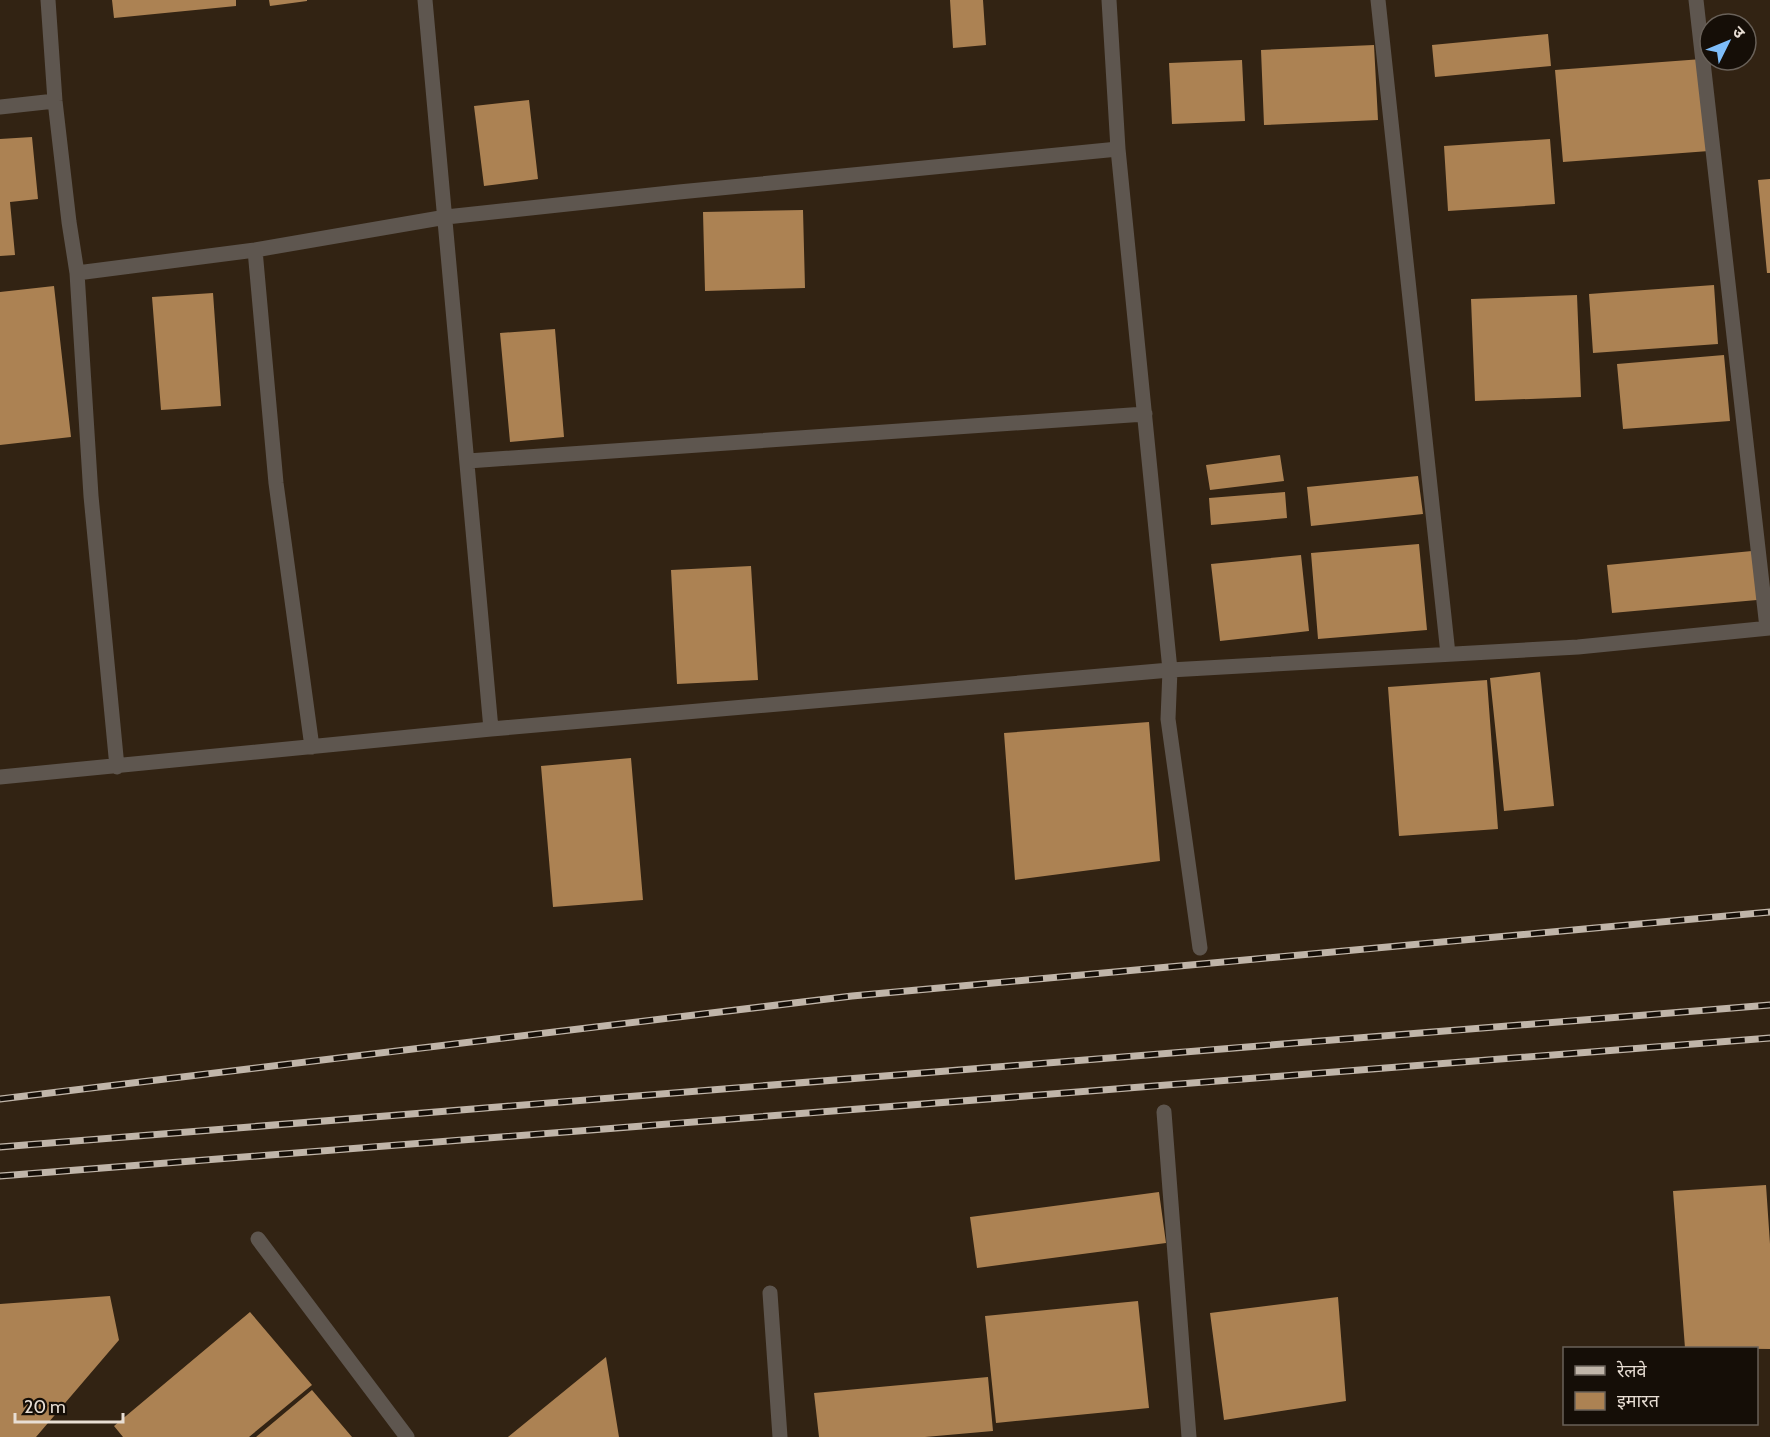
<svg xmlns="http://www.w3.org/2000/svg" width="1770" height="1437" viewBox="0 0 1770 1437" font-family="Cabin,'Noto Sans Devanagari',sans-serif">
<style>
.building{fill:#ac8253}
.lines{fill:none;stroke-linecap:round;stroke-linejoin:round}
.service{stroke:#5e564f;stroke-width:15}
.rail-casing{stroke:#c0b5a9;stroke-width:7}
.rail{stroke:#150e07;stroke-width:4.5;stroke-dasharray:14;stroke-linecap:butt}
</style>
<rect width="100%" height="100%" fill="#322313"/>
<!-- building -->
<path class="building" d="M112 0H236V6L114 18Z
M269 0H307V1L270 6Z
M950 0H983L986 45 953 48Z
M1548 34 1551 66 1435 77 1432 45Z
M1374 45 1378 120 1264 125 1261 50Z
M1702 59 1709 151 1563 162 1555 70Z
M1242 60 1245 121 1172 124 1169 63Z
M529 100 538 179 484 186 474 106Z
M32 137 38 199 10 202 15 255 0 256V139Z
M1550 139 1555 204 1448 211 1444 146Z
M1770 179V273H1767L1758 180Z
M803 210 805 288 705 291 703 212Z
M1714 285 1718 344 1593 353 1589 294Z
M54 286 71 437 0 445V292Z
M213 293 221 406 161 410 152 297Z
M1577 295 1581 397 1475 401 1471 299Z
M555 329 564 437 510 442 500 333Z
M1724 355 1730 421 1623 429 1617 364Z
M1280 455 1284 481 1210 490 1206 465Z
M1418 476 1423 514 1311 526 1307 487Z
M1285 492 1287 518 1211 525 1209 498Z
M1419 544 1427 630 1318 639 1311 553Z
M1752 551 1757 600 1612 613 1607 565Z
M1301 555 1309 631 1220 641 1211 564Z
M751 566 758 680 677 684 671 570Z
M1540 672 1554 806 1504 811 1490 678Z
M1487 680 1498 829 1399 836 1388 687Z
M1149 722 1160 861 1015 880 1004 733Z
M631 758 643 900 553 907 541 766Z
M1766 1185 1770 1244V1349L1685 1348 1673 1191Z
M1159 1192 1166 1243 977 1268 970 1217Z
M110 1296 119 1340 36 1437H0V1304Z
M1338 1297 1346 1401 1224 1420 1210 1313Z
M1138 1301 1149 1408 996 1423 985 1316Z
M250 1312 312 1385 249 1437H123L114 1426Z
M606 1357 619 1437H508Z
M988 1377 993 1431 925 1437H819L814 1393Z
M312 1390 352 1437H256Z"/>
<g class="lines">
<!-- service -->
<path class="service" d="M48 0 55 101 69 222 77 273 91 496 117 767
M425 0 491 729
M1109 0 1118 149 1170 670 1168 719 1200 948
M1378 0 1448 654
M1696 0 1767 628
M0 107 55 101
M255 250 276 483 312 747
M77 273 255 250 446 217 679 192 1118 149
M468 461 1145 414
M0 777 491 729 1170 670 1578 647 1770 628
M1164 1112 1189 1437
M258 1239 407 1437
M770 1293 780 1437"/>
<defs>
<path id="rail" d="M0 1099 852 996 1770 912
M0 1147 1770 1005
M0 1176 1770 1038"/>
</defs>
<!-- rail casing -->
<use href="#rail" class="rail-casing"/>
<!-- rail -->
<use href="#rail" class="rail"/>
</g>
<!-- legend -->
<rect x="1563" y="1347" width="195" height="78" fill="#150e07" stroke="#696159" stroke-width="1.5"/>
<rect x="1575" y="1366" width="30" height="9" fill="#c0b5a9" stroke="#696159" stroke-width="1.5"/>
<text x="1617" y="1377" font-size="18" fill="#e8ded4">रेलवे</text>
<rect x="1575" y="1392" width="30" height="18" fill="#ac8253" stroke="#696159" stroke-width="1.5"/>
<text x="1617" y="1407" font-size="18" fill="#e8ded4">इमारत</text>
<!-- north arrow -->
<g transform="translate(1728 42) rotate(47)"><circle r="28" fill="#150e07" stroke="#696159" stroke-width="1.5"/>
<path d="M0-4.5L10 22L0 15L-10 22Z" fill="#7ebdf9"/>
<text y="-9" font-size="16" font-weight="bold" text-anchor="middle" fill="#e8ded4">उ</text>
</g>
<!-- scale -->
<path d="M15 1413v9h108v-9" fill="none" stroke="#e8ded4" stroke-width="3"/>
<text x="24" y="1413" font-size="18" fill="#e8ded4" stroke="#150e07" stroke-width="4.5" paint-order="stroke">20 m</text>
</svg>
